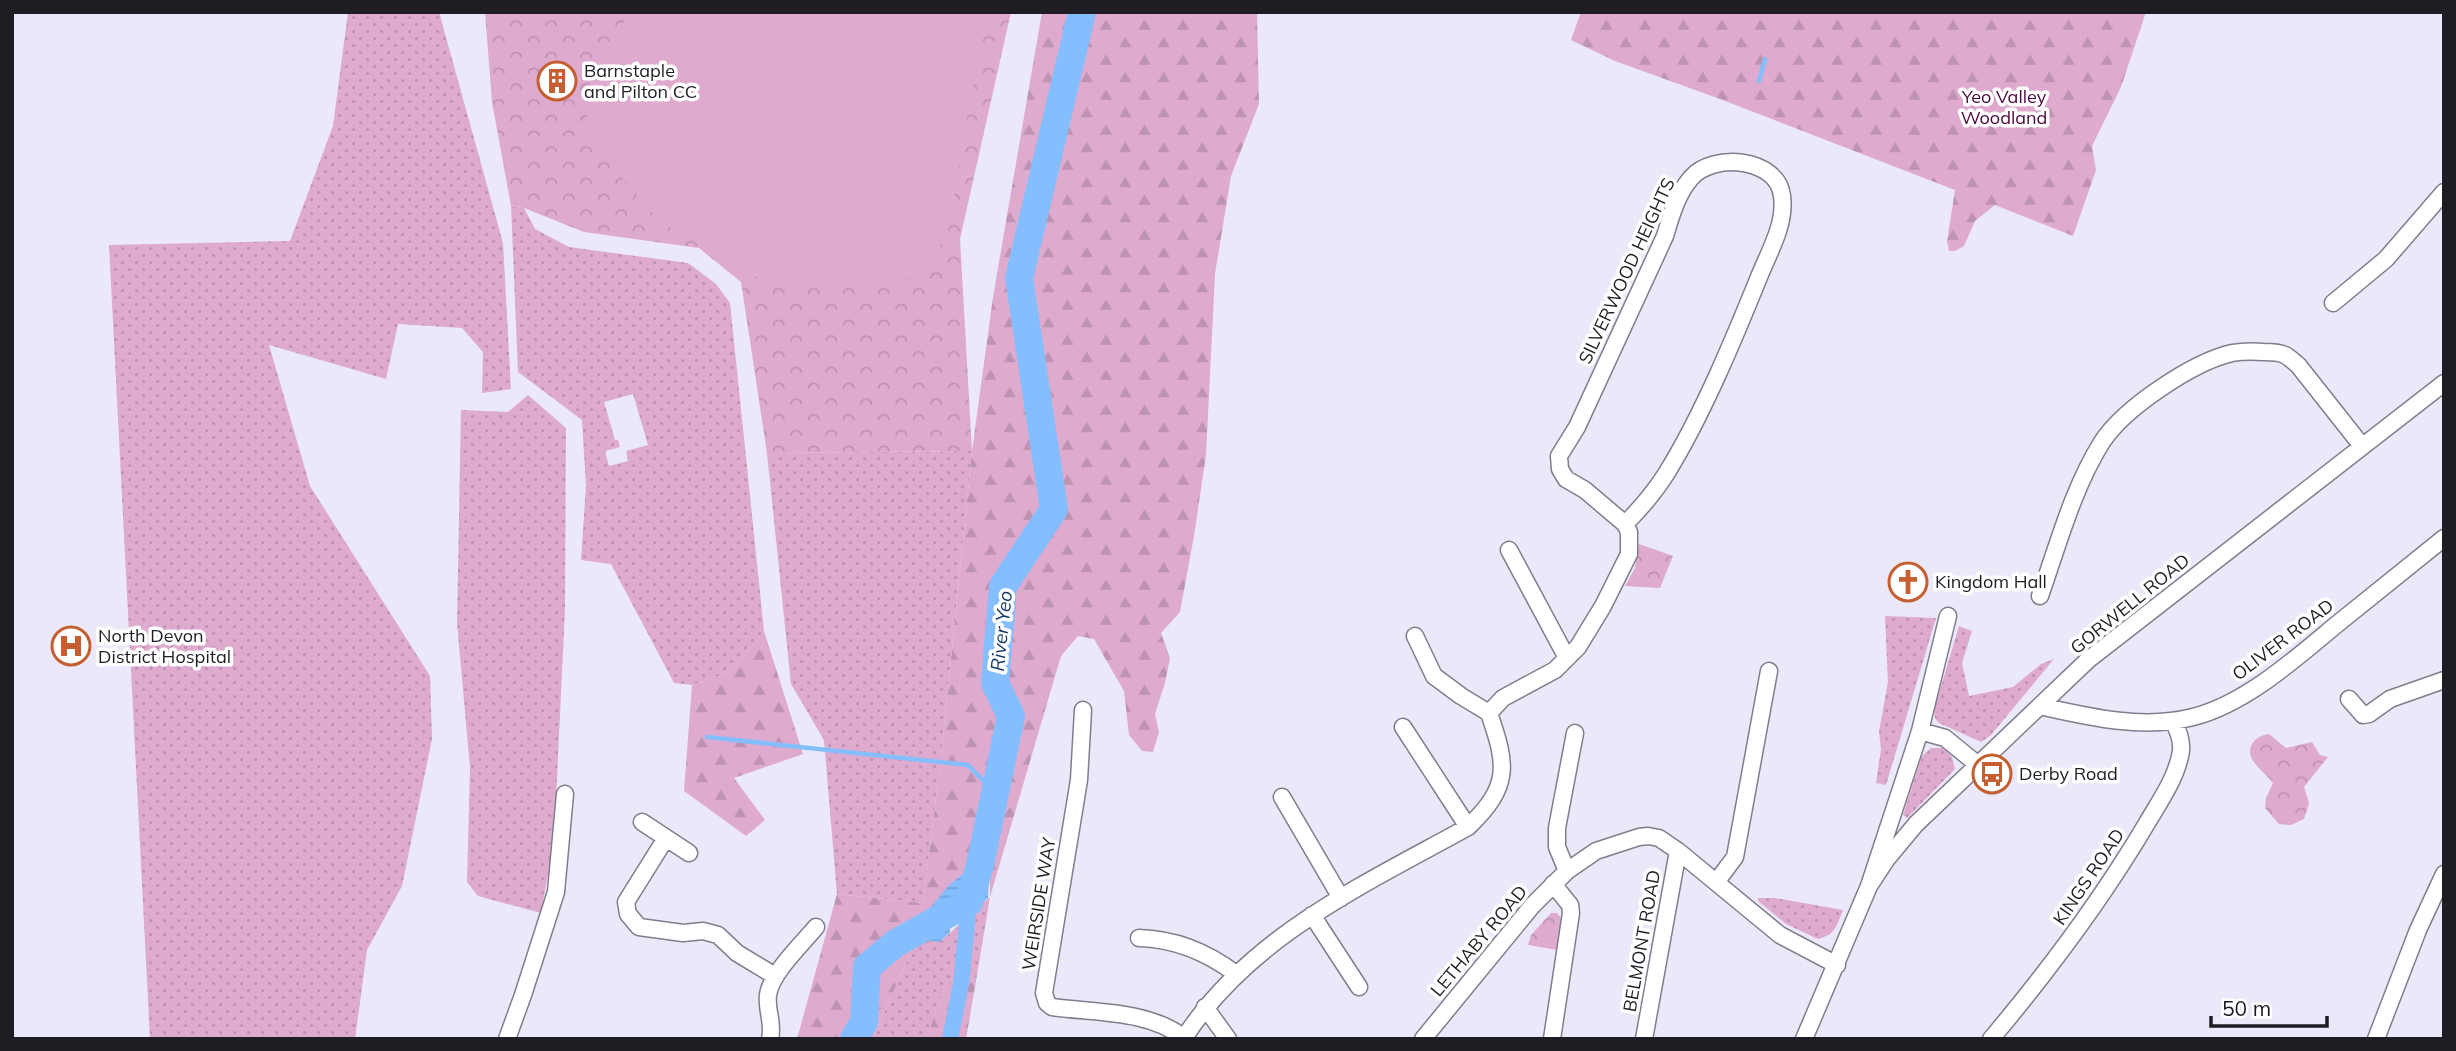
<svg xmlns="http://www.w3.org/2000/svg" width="2456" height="1051" viewBox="0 0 2456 1051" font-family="Mulish,sans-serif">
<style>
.grass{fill:url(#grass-dots);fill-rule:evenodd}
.forest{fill:url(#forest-firs)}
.park{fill:url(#park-crowns)}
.pitch{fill:#deaace}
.water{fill:url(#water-rules)}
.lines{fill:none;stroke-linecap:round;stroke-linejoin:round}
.stream{stroke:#84beff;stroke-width:4.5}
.canal{stroke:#84beff;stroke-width:16}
.river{stroke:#84beff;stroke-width:28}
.minor-casing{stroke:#807d8d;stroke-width:19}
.minor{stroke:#fff;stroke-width:16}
.labels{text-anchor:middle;stroke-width:7;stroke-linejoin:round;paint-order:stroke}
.poi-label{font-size:18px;fill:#1f1d24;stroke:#fff;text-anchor:start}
.park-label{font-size:18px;fill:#4a083d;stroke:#fff}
.street-label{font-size:18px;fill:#1f1d24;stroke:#fff}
.water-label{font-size:19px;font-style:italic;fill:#123b64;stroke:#fff}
</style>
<defs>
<pattern id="grass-dots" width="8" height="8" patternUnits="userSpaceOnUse" patternTransform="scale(1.75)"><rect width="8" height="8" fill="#deaace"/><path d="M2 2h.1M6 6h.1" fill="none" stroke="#be92b1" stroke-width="1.8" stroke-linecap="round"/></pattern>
<pattern id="forest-firs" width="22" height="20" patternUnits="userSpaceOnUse" patternTransform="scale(1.75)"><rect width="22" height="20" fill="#deaace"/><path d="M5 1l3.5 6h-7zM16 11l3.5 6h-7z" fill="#be92b1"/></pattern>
<pattern id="park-crowns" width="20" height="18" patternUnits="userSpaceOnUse" patternTransform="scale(1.75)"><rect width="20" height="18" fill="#deaace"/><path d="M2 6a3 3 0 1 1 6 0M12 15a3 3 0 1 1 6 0" fill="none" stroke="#be92b1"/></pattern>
<pattern id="water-rules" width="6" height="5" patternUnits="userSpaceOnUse" patternTransform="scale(1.75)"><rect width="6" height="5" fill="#84beff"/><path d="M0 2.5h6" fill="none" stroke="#72a3da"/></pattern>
</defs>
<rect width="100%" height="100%" fill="#ebe8f9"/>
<!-- grass -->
<path class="grass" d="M348 12H439L503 243 511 389 482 393 483 352 462 328 398 324 386 379 269 345 310 486 430 676 432 739 402 886 367 950 355 1039H150L109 245 290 241 333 126Z
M511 206 524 208 535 229 569 247 688 263 716 284 730 303 764 631 731 672 692 685 674 683 611 564 581 560 586 486 582 420 518 372ZM633 394 648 445 626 451 628 461 609 466 605 451 620 447 618 440H615L604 402Z
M528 395 566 428 565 609 554 841 541 913 478 896 467 882 470 767 457 623 461 410 508 412Z
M972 451 941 757 923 903 837 894 824 740 791 684 767 453Z
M1885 616 1936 618 1886 785 1876 783 1881 749 1879 731 1888 682Z
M1959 626 1972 631 1962 663 1969 696 2013 687 2041 664 2054 659 1991 735 1981 742 1939 723 1935 718 1934 710Z
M1931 748H1943L1952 757 1955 769 1907 818 1903 815 1922 756Z
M990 897 976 981 948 979 926 1039H872L917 939 940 942Z
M1758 898H1775L1843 910C1836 927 1836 934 1818 939L1786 924 1758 901Z"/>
<!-- forest -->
<path class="forest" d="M1042 12H1257L1259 104 1231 176 1215 274 1206 455 1194 536 1180 612 1161 633 1170 658 1165 683 1155 714 1159 732 1153 752 1142 751 1129 735 1124 691 1094 639 1078 636 1061 656 990 897V853L916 925 917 939 872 1039H797L837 894 923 903 941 757 972 451 993 297Z
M1581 12H2146L2121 87 2092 146 2096 170 2073 236 1995 205 1975 221 1964 246 1955 251H1949L1947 241 1955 190 1720 99 1615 61 1571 40Z
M764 631 803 754 734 778 765 820 746 836 684 791 692 685 731 672Z
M948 979 976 981 966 1039H926Z"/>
<!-- park -->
<path class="park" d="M485 12H1011L960 239 972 451 767 453 741 282 699 248 584 232 524 208 511 206 492 102Z
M1639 544 1673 556 1660 588 1625 586 1635 568Z
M2269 734 2286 748 2312 742 2320 755 2328 757 2304 787 2309 803 2304 819 2291 825 2279 824 2265 808 2266 798 2273 783C2265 772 2245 760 2251 746 2255 738 2261 735 2269 734Z
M1551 913H1557L1561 918 1557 950 1528 945 1531 935Z"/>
<!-- pitch -->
<path class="pitch" d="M636 12H988L968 111 949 228 925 277 765 280 749 274 661 222 585 137 592 69 619 27Z"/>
<!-- water -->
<path class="water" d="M990 853 988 898 968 918 950 917V932L940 942 917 939 916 925 949 885Z"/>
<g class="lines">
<!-- stream -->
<path class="stream" d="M1759 81 1765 59
M707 737 968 765 995 793"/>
<!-- canal -->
<path class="canal" d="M950 1039 961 984 969 902"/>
<!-- river -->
<path class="river" d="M854 1039 864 1022 867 967 896 943 969 902 980 865 1011 716 995 683 1003 586 1054 509 1019 278 1082 12"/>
<defs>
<path id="minor" d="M2333 303 2386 259 2444 192
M1509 550 1567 658
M2040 596C2058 545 2073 488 2102 442 2124 408 2193 362 2232 353 2243 351 2253 351 2264 352 2270 352 2279 352 2285 355 2289 357 2294 362 2298 365L2362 446
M1415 636 1434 676 1461 696 1489 713
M2349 699 2363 715 2369 714 2390 699 2444 680
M2040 706C2089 717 2143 730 2193 717 2245 704 2295 659 2336 625 2372 596 2408 567 2444 538
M1083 710 1079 780 1044 993 1047 1003 1052 1007C1095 1013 1149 1010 1184 1038
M1403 727 1468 827
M1920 731 1945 738 1977 764
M1282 797 1341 898
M642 822 689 853
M666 838 626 902 628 914 639 927 683 933 703 931 718 935 737 953 775 976
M1567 871 1557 847V828L1575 733
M1717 881 1735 857 1769 671
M1869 886 1886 860 1916 824 2088 660 2444 383
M1312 915 1359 987
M1139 938C1176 939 1207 952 1236 974
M1205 1007 1228 1039
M1184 1038C1250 936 1365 884 1468 827 1511 786 1507 765 1489 713L1503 698 1555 670 1578 647 1603 606 1629 554V532L1625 524 1585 490 1566 479 1560 469 1559 456 1577 427 1665 236C1671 216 1677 194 1691 178 1713 152 1778 158 1782 196 1786 224 1769 252 1759 277 1733 341 1702 416 1666 474 1654 493 1641 508 1625 524
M507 1039 523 995 556 892 565 794
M770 1039C774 1023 766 1010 768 995 771 973 802 944 816 927
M1423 1039 1532 906 1567 871 1596 851 1639 837 1648 836 1659 838 1678 851 1780 935 1837 965
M1552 1039 1571 913 1570 905 1553 884
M1644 1039 1678 851
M1804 1039 1869 886 1920 731 1948 616
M1991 1039C2049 970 2101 901 2147 823 2160 801 2177 777 2181 751 2182 741 2178 730 2173 721
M2376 1039 2418 930 2444 874"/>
</defs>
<!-- minor casing -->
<use href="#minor" class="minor-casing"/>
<!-- minor -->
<use href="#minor" class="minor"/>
</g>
<!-- icons -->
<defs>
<symbol id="building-ring" viewBox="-11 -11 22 22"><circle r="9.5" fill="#fff" stroke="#c55e31" stroke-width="1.5"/><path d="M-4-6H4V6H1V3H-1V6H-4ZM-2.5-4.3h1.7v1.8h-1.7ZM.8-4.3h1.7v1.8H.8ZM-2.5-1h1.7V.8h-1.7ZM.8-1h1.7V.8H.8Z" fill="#c55e31"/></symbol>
<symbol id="church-ring" viewBox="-11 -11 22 22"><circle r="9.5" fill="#fff" stroke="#c55e31" stroke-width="1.5"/><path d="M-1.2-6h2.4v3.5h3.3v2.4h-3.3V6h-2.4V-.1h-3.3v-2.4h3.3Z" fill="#c55e31"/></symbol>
<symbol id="hospital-ring" viewBox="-11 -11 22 22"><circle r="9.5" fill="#fff" stroke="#c55e31" stroke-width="1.5"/><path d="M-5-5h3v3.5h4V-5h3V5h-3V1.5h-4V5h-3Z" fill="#c55e31"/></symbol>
<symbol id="bus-ring" viewBox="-11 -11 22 22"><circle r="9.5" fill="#fff" stroke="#c55e31" stroke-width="1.5"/><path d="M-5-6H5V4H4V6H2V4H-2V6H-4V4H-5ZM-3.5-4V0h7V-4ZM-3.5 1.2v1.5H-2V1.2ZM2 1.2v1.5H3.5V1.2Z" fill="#c55e31"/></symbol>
</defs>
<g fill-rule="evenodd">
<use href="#building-ring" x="535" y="59" width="44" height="44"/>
<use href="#church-ring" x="1886" y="560" width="44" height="44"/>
<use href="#hospital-ring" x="49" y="624" width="44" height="44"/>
<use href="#bus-ring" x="1970" y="752" width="44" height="44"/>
</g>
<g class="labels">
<!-- poi labels -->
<g class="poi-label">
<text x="584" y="77">Barnstaple<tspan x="584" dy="21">and Pilton CC</tspan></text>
<text x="1935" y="588">Kingdom Hall</text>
<text x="98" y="642">North Devon<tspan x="98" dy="21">District Hospital</tspan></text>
<text x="2019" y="780">Derby Road</text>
</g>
<!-- park labels -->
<g class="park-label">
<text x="2004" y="103">Yeo Valley<tspan x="2004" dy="21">Woodland</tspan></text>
</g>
<!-- street labels -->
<g class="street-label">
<text transform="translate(1627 271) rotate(-65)" y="6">SILVERWOOD HEIGHTS</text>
<text transform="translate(2130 604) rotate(-39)" y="6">GORWELL ROAD</text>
<text transform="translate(2283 640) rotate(-37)" y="6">OLIVER ROAD</text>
<text transform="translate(2089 877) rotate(-56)" y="6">KINGS ROAD</text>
<text transform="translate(1039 904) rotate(-81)" y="6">WEIRSIDE WAY</text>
<text transform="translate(1479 941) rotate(-50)" y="6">LETHABY ROAD</text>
<text transform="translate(1642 941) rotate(-80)" y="6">BELMONT ROAD</text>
</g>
<!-- water labels -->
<g class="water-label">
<text transform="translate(1001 631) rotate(-84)" y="7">River Yeo</text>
</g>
</g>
<!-- border -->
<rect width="2456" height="1051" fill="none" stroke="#1f1d24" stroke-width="28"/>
<!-- scale -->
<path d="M2211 1016v10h116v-10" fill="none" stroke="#1f1d24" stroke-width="3.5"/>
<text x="2222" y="1016" font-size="21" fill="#1f1d24" stroke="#ffffff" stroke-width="5" paint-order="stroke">50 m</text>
</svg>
